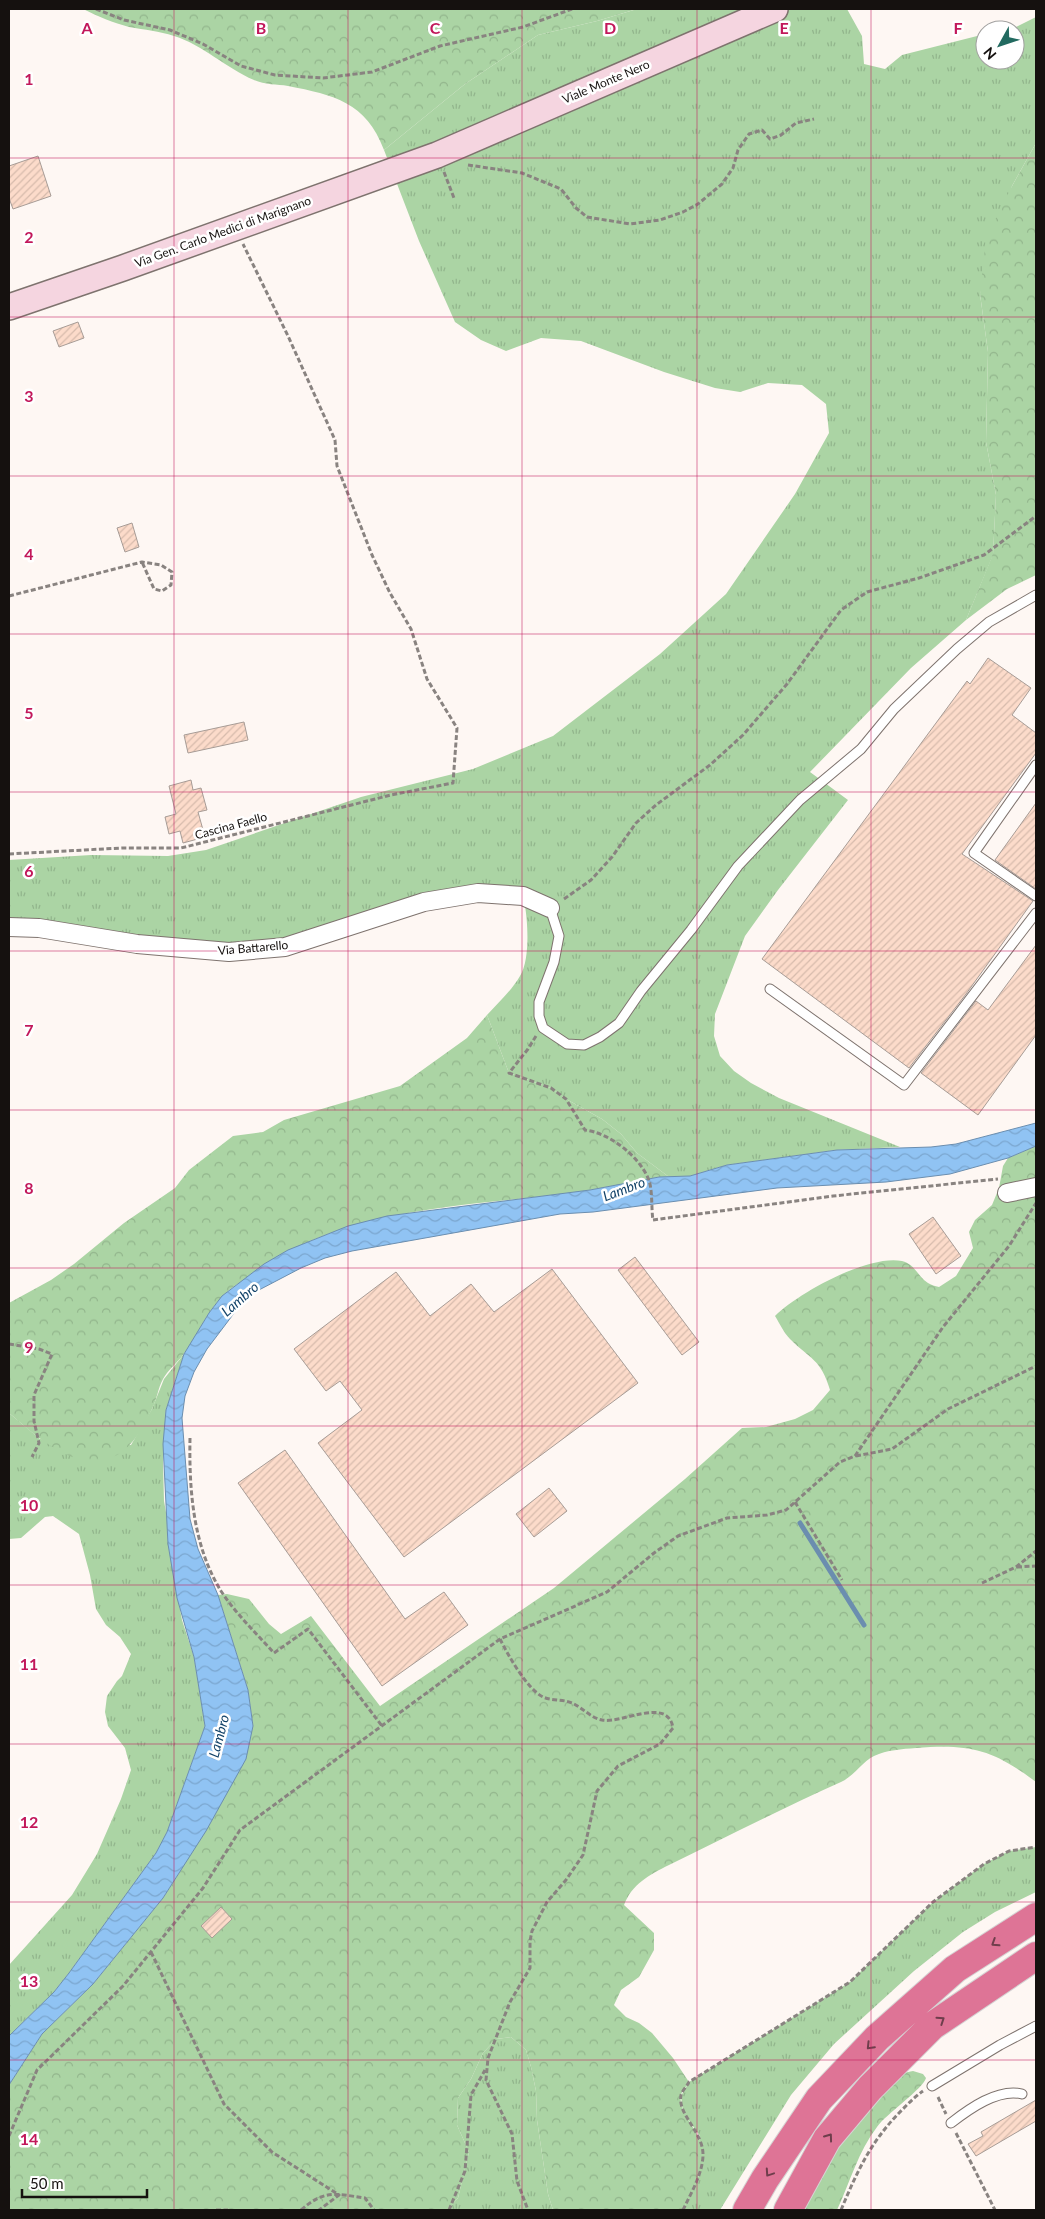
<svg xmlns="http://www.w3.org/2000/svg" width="1045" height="2219" viewBox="0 0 1045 2219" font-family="Lato,sans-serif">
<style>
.grass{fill:url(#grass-tufts)}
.forest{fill:url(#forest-crowns)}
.water{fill:url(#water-waves);stroke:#6b8eaf}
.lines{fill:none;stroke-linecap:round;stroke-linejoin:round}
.stream{stroke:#6b8eaf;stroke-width:5}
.building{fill:url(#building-hatch);stroke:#a79c96}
.lane-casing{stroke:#7e736e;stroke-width:11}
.street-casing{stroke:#7e736e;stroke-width:20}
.secondary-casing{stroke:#7e736e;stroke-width:28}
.highway-casing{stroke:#d5d4d4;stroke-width:30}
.path{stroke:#898380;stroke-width:3;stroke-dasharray:5 2.5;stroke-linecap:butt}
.lane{stroke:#fff;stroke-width:9}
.street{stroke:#fff;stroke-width:18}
.secondary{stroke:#f5d5e0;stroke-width:25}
.highway{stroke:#de7496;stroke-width:28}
.oneway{stroke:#6f3e4c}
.grid{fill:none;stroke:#c2185b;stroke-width:1;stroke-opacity:0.55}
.labels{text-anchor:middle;stroke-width:5;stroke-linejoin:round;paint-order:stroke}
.street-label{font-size:12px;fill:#15110f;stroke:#fff}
.water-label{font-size:14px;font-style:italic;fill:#134369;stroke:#fff}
.grid-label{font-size:16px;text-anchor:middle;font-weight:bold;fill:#c2185b;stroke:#fff;stroke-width:5;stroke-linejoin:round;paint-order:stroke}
</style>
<defs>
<pattern id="grass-tufts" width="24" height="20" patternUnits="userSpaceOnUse" patternTransform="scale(1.25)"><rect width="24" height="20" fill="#abd4a4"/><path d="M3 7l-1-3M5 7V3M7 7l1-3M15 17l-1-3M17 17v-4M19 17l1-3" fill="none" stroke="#92b58c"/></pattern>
<pattern id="forest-crowns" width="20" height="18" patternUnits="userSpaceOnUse" patternTransform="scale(1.25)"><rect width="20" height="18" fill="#abd4a4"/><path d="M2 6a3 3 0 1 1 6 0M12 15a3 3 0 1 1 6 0" fill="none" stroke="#92b58c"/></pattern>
<pattern id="water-waves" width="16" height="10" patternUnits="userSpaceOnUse" patternTransform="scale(1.25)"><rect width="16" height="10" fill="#90c3f3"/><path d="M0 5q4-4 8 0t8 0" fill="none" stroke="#7ba6cf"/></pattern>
<pattern id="building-hatch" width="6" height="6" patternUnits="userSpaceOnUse" patternTransform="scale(1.25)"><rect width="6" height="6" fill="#fcdbca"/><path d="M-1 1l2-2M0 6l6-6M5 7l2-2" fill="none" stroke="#d7bbac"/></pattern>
</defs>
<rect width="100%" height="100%" fill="#fef7f3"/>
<!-- grass -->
<path class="grass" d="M637 9H847L862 36 864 64 885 69 902 55 985 34V60H1015V30H1002L1016 27 1036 17V143L1012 186 980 294 988 352 986 442 996 495 993 555 966 620 911 668 810 772 848 800 778 890 745 936 715 1014 714 1036 720 1056 734 1071 751 1083 779 1098 900 1147 836 1150 727 1165 690 1176 669 1177 637 1153 621 1134 602 1119 566 1099 551 1088 509 1073 487 1015C498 1003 512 990 520 976 530 960 528 924 525 906L514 895 375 919 229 952 9 927V860L91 855 168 856 206 850 361 797 473 769 553 736 660 654 726 594 795 494 829 433 826 404 802 385 768 383 740 392 715 388 664 372 581 341 541 338 506 351 481 340 455 322 419 241 384 150 465 84 538 35 597 21Z
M184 1354 166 1410 163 1462 164 1501 167 1518 168 1544 182 1620 194 1657 205 1726 167 1832 156 1853 69 1973 54 1992 9 2036V1965L72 1895 97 1854 121 1799 131 1770 125 1748 108 1726 105 1712 107 1696 117 1681 122 1676 131 1654 120 1637 106 1625 96 1609 90 1575 79 1534 53 1516 45 1517 21 1538 9 1539V1413L40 1439 131 1445 152 1409 164 1379Z
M1036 1847V1892L995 1912 963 1932 914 1971 834 2044 791 2095 720 2210H683L700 2173V2136L683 2112 681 2096 689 2082 850 1982 933 1902 984 1864 1009 1851Z
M511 2037 526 2050 531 2067 536 2091 537 2120 548 2194 553 2210H447L458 2198 469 2152 457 2125 458 2098 471 2079 483 2053 496 2039Z"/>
<!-- forest -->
<path class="forest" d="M83 9H637L597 21 538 35 465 84 384 150C366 102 334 95 288 86 277 84 265 85 254 80 226 68 203 45 174 36 159 31 145 30 129 27 114 23 97 16 83 9Z
M1036 143V575L1007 589 966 620 993 554 996 495 986 442 988 352 980 294 986 238 1012 186Z
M487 1015 509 1073 551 1088 566 1099 602 1119 621 1134 637 1153 669 1177H659C627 1183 595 1190 563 1194 455 1207 337 1209 246 1278 238 1284 229 1289 222 1297 205 1314 197 1337 183 1355 177 1363 168 1370 163 1379 158 1388 157 1399 152 1409 143 1428 131 1450 111 1458 74 1472 35 1435 9 1413V1303L51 1280 74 1264 124 1223 175 1188 189 1170 233 1136 263 1132 284 1120 400 1086 467 1038Z
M1036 1146V1782C992 1749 970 1744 916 1748 902 1749 887 1750 874 1756 862 1762 854 1776 841 1782 783 1808 727 1837 669 1865 649 1875 632 1884 624 1905L654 1933V1950L639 1977 621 1990 614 2005 626 2017 639 2023 652 2033 673 2058 689 2082C687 2086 682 2091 681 2095 677 2115 704 2132 703 2156 702 2175 691 2193 683 2210H553L548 2194 537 2120 536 2091 531 2067 526 2050 511 2037 496 2039 483 2053 471 2079 458 2098 457 2125 469 2152 458 2198 447 2210H9V2085L42 2034 93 1984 163 1898 181 1870 253 1726 248 1690 218 1595 227 1594 249 1599 269 1624 281 1634 311 1616 380 1706 554 1588 685 1479 742 1428 766 1427 795 1419 813 1410 830 1390C821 1359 810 1359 790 1339 784 1333 780 1324 775 1316 798 1293 869 1254 902 1261 915 1264 918 1277 928 1283 931 1285 935 1286 939 1287L956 1276 973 1248 969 1232 975 1220 992 1205 999 1188 1003 1166 1008 1158Z
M913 2071 923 2074 926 2078C923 2089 886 2114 877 2127 858 2152 850 2182 837 2210H801L830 2152 903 2073Z"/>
<!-- water -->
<path class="water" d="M1036 1123V1146L1008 1158 950 1174 886 1182 777 1188 593 1212 560 1214 352 1251 325 1258 301 1268 257 1291 238 1308 207 1349 194 1372 185 1396 182 1418 190 1519 198 1549 218 1595 248 1690 253 1726 246 1759 206 1831 163 1898 93 1984 42 2034 9 2085V2036L54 1992 69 1973 156 1853 167 1832 205 1726 194 1657 177 1598 168 1544 163 1444 166 1410 184 1354 209 1313 222 1296 264 1264 288 1250 348 1226 387 1216 590 1190 659 1177 690 1176 727 1165 837 1150 931 1147 956 1144Z"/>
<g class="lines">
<!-- stream -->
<path class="stream" d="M800 1523 864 1625"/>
</g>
<!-- building -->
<path class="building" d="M38 156 51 196 13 209 9 198V166Z
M78 322 84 338 59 347 53 331Z
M132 523 139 547 125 552 117 528Z
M988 658 1031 688 1012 715 1036 733V753L962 854 1033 901 966 994 909 1068 762 959 967 681 970 684Z
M244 722 248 740 188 753 184 735Z
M191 780 193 790 201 788 207 810 198 812 205 837 183 843 180 831 169 834 165 817 176 814 169 786Z
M1036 803V889L995 860Z
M1036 945V1035L978 1115 921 1073 976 1001 988 1010Z
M933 1217 961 1256 936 1274 909 1234Z
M635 1257 699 1342 682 1355 618 1270Z
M552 1269 638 1383 404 1557 318 1443 362 1410 340 1381 326 1391 294 1349 396 1272 430 1316 471 1284 494 1312Z
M285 1450 405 1619 444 1592 468 1625 382 1686 238 1483Z
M549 1488 567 1511 534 1537 516 1514Z
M221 1907 232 1919 212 1938 201 1926Z
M1036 2100V2121L976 2156 968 2144 983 2136 981 2132Z"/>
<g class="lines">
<defs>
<path id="lane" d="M1036 765 974 853 1036 896
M550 908 559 936 554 962 539 1002V1016L543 1028 567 1044 584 1045 600 1037 619 1023 641 991 691 930 738 866 800 800 861 749 894 709 957 649 989 622 1036 595
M770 989 904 1085 1036 913
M932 2086 1000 2045 1036 2026
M951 2123C969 2109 998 2088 1022 2094"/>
<path id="street" d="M9 927 39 928 137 944 229 952 285 947 424 902 478 893 523 896 550 908
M1007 1193 1036 1187"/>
<path id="secondary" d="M9 307 123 268 437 155 775 9"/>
<path id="highway" d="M747 2210 765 2179 819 2099 877 2038 955 1969 1036 1917
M788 2210 827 2139 870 2088 932 2026 1036 1956"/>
</defs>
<!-- lane casing -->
<use href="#lane" class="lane-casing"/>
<!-- street casing -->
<use href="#street" class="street-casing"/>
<!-- secondary casing -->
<use href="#secondary" class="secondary-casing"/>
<!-- highway casing -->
<use href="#highway" class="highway-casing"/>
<!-- path -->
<path class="path" d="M96 9 124 20 170 30 203 44 241 66 275 75 323 78 372 72 440 46 523 27 572 9
M468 165 522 173 561 189 576 208 587 217 630 224 660 220 683 212 698 204 722 184 733 168 738 150 749 134 762 130 770 139 781 135 796 123 814 119
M444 172 454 198
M9 596 142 562 161 565 172 572 171 585 162 591 154 589 142 562
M9 854 122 848H181L391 795 453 783 457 728 427 679 411 629 390 593 372 555 337 466 335 440 288 336 243 244
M564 899 591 880 612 857 636 823 656 805 710 765 743 735 787 684 841 610 867 592 919 578 984 555 1036 516
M536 1036 528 1049 509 1073 551 1088 566 1099 585 1130C609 1133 638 1155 648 1178 653 1189 651 1208 653 1220L833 1196 998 1179
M9 1344 39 1349 52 1354 34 1395V1421L39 1443 32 1457
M190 1438C189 1490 193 1546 221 1591 236 1614 256 1633 274 1653L308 1629 382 1726
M856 1456 892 1449 948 1409 1036 1366
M795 1502 842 1580
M1017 1567 1036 1566
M982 1583 1016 1567 1036 1551
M500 1639C508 1655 527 1689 543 1697 552 1701 563 1699 572 1703 583 1708 591 1718 602 1720 622 1724 668 1696 673 1728L660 1744 618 1766 597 1791 583 1855 566 1880 547 1902 532 1931 530 1941V1968L510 2002 488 2058 486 2080 512 2134 517 2181 528 2210
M151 1952 224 2104 272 2152 339 2195 319 2210
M938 2097 946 2114
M956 2133 995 2210
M9 2136 37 2070 123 1986 203 1888 240 1830 500 1639 607 1592 654 1553 678 1536 727 1518 767 1515 786 1510 840 1462 855 1456 943 1327 1009 1246 1036 1203
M216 2210H228
M301 2210C325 2189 336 2194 365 2198L374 2210
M449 2210 465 2171 471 2095 485 2070
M683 2210C691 2193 702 2175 703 2156 704 2132 677 2115 681 2095 682 2091 687 2086 689 2082L850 1982 933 1902 984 1864 1009 1851 1036 1847
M841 2210C857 2172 869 2145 897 2115 905 2107 913 2098 923 2091"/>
<!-- lane -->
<use href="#lane" class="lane"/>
<!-- street -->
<use href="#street" class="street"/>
<!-- secondary -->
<use href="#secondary" class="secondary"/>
<!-- highway -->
<use href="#highway" class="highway"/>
</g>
<!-- one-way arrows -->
<defs><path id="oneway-chevron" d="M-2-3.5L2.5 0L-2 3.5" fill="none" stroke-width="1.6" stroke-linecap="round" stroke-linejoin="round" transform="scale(1.25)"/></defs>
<g class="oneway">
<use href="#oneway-chevron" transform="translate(995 1943) rotate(147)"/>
<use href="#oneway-chevron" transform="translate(941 2020) rotate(-34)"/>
<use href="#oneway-chevron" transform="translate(870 2046) rotate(134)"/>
<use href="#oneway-chevron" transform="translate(829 2137) rotate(-54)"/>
<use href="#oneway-chevron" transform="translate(769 2173) rotate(124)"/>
</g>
<!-- grid -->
<path class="grid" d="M174 9V2210M348 9V2210M522 9V2210M697 9V2210M871 9V2210M9 158H1036M9 317H1036M9 476H1036M9 634H1036M9 792H1036M9 951H1036M9 1110H1036M9 1268H1036M9 1426H1036M9 1585H1036M9 1744H1036M9 1902H1036M9 2060H1036"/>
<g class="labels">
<!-- street labels -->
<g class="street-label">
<text transform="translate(606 82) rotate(-23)" y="4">Viale Monte Nero</text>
<text transform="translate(223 232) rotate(-20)" y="4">Via Gen. Carlo Medici di Marignano</text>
<text transform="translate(231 826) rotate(-15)" y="4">Cascina Faello</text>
<text transform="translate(253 948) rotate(-5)" y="4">Via Battarello</text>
</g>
<!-- water labels -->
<g class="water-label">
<text transform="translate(624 1189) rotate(-21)" y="5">Lambro</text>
<text transform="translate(240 1299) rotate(-41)" y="5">Lambro</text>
<text transform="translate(219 1736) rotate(-75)" y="5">Lambro</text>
</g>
</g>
<g class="grid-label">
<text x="87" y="34">A</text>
<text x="261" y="34">B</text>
<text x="435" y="34">C</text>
<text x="610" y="34">D</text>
<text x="784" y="34">E</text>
<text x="958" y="34">F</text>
<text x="29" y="85">1</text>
<text x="29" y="243">2</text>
<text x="29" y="402">3</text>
<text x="29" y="560">4</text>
<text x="29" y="719">5</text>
<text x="29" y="877">6</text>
<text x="29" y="1036">7</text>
<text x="29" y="1194">8</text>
<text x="29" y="1353">9</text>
<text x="29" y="1511">10</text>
<text x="29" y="1670">11</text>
<text x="29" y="1828">12</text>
<text x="29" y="1987">13</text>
<text x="29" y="2145">14</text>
</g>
<!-- border -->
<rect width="1045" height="2219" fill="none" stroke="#15110f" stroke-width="20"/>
<!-- north arrow -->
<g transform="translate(1000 45) rotate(230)"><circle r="24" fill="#ffffff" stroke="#a1a09f"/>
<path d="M0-4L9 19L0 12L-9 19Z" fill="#226a60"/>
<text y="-8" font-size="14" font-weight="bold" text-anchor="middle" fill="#15110f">N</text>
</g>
<!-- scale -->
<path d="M22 2189v8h125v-8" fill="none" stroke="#15110f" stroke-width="2.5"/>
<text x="30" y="2189" font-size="15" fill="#15110f" stroke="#ffffff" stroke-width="4" paint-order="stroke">50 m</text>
</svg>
